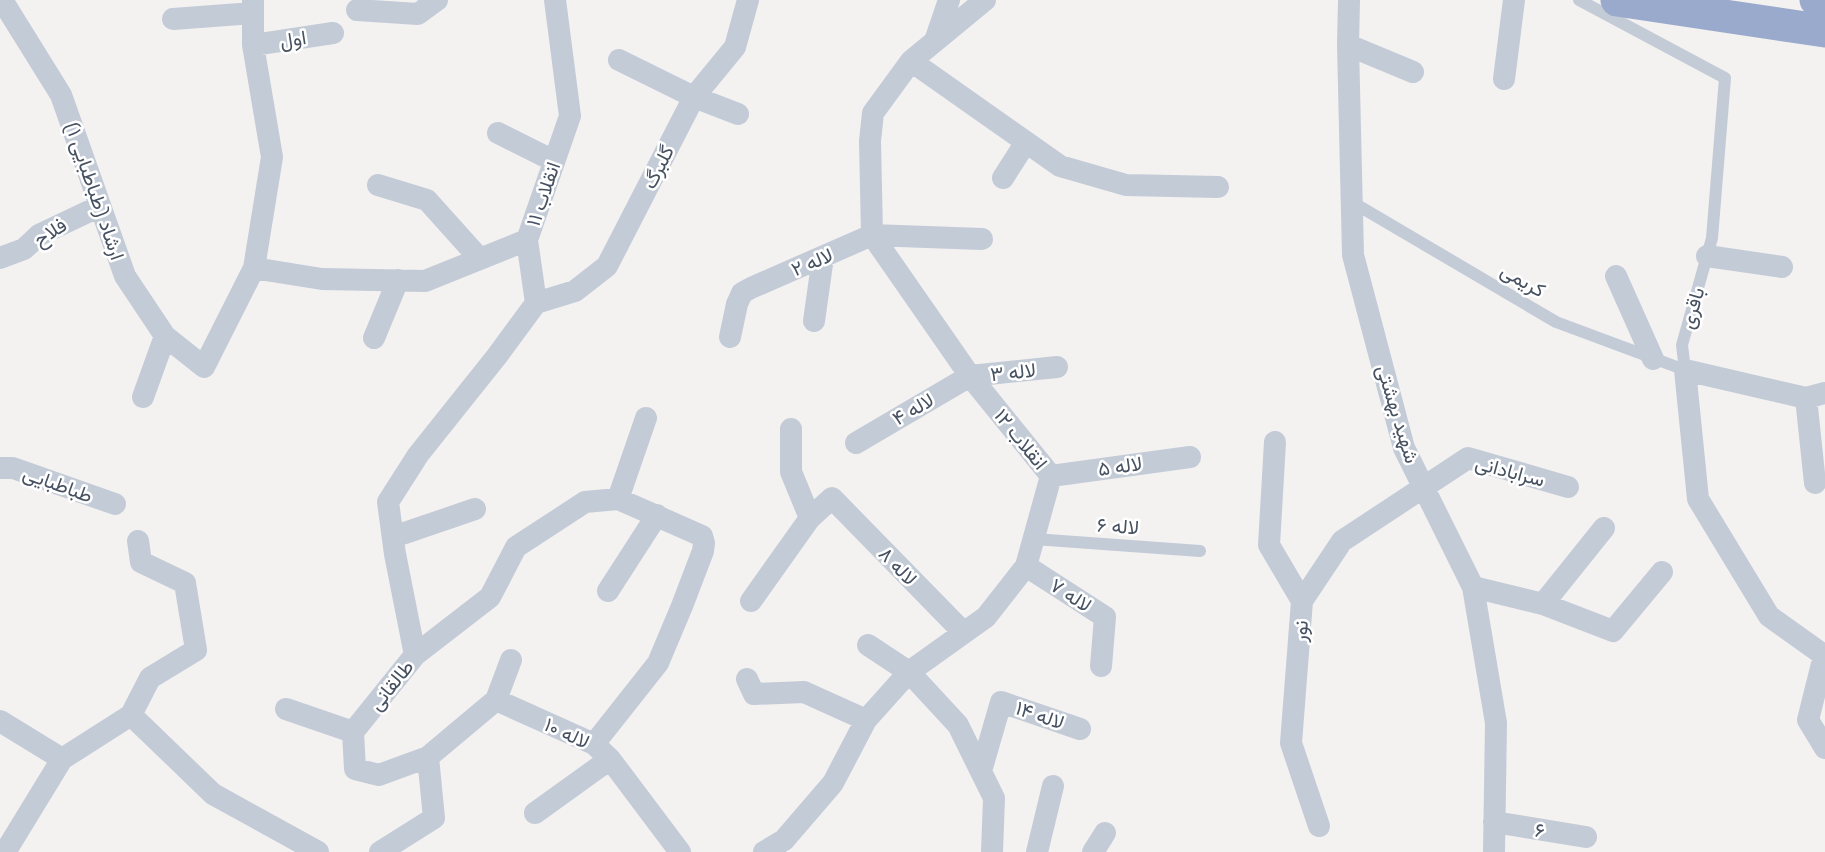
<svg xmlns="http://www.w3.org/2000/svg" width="1825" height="852" viewBox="0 0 1825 852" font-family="'Space Grotesk',Vazirmatn,sans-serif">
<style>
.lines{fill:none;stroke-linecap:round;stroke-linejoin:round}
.service{stroke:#c3cbd7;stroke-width:12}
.minor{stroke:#c3cbd7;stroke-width:22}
.trunk{stroke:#9ac;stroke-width:33}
.labels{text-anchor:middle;stroke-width:5;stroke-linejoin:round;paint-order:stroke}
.street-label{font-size:20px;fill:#465161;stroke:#fff}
</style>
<rect width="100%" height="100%" fill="#f4f1f1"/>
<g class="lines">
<!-- service -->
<path class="service" d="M1352 202 1556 322 1685 370 1682 345 1712 238 1725 78 1579 0
M1034 539 1200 551"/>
<!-- minor -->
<path class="minor" d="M2 0 61 95 125 276 165 336 204 367 254 268 272 157 253 45V0
M555 0 570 116 527 240 536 303 497 356 418 455 388 502 395 554 415 655 353 732 355 769 379 775 428 757 496 700 594 744 610 759 680 852
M1349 0 1348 45 1353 255 1404 448 1473 587 1496 723 1494 852
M357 10 418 14 437 0
M173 19 253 13
M935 41 949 0
M253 45 333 33
M1348 45 1413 72
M619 60 694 97 738 114
M911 61 1060 166 1126 185 1218 187
M1504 79 1514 0
M498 133 554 161
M1003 178 1026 142
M378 185 427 200 480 259
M1707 256 1782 267
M0 258 24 249 39 235 100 206
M254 268 322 279 425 281 527 240
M1616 276 1653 359
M536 303 575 291 607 266 694 97 735 47 748 0
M814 321 823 257
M730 337 737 304 742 293 751 288 872 235 982 239
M374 338 398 280
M1825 393 1806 398 1685 370 1698 499 1769 616 1825 656
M143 397 165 336
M1806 398 1815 483
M791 429V472L810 518
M1275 442 1269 545 1302 601
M856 443 970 376 1057 367
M0 468H13L115 504
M1051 476 1190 457
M618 499 646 418
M393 537 475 509
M1026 566 1105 617 1101 666
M1473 587 1543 604 1613 631 1662 572
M608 591 657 515
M751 601 810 518 832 498 964 633
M1543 604 1604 528
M868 645 909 672 958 725 994 798 992 852
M415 655 490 597 516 547 585 502 618 499 702 536 704 543 703 551 682 606 658 663 594 744
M1824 656 1808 720 1825 748
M747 679 754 694 804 692 866 720
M496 700 511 660
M286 709 353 732
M131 715 213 794 318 852
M0 721 62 759
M981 771 1001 702 1080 729
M535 813 610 759
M1494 822 1586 837
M1319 826 1291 743 1302 601 1342 541 1468 458 1568 487
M7 849 62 759 131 715 150 678 196 650 185 583 141 562 138 541
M380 852 434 818 428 757
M764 852 784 840 833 783 866 720 909 672 986 617 1026 566 1051 476 970 376 872 235 870 141 873 113 911 61 985 0
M1037 852 1053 786
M1093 852 1105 833"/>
<!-- trunk -->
<path class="trunk" d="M1617 0 1825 31
M1816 0 1825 2"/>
</g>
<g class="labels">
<!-- street labels -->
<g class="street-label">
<text transform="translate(293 39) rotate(-9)" y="7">اول</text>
<text transform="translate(658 167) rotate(-63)" y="7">گلبرگ</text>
<text transform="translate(95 191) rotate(71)" y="7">ارشاد (طباطبایی ۱)</text>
<text transform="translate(543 194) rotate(-71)" y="7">انقلاب ۱۱</text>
<text transform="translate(50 232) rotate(-32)" y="7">فلاح</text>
<text transform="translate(812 262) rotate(-23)" y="7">لاله ۲</text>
<text transform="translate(1523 280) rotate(30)" y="7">کریمی</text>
<text transform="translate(1692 308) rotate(-74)" y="7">باقری</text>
<text transform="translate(1013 372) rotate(-6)" y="7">لاله ۳</text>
<text transform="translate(913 409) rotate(-30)" y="7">لاله ۴</text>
<text transform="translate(1398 414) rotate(73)" y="7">شهید بهشتی</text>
<text transform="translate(1021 439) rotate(51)" y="7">انقلاب ۱۲</text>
<text transform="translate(1120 466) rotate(-8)" y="7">لاله ۵</text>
<text transform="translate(1510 471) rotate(15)" y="7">سرابادانی</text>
<text transform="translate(58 484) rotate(20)" y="7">طباطبایی</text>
<text transform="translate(1118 526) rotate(4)" y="7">لاله ۶</text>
<text transform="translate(898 566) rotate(46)" y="7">لاله ۸</text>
<text transform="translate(1071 595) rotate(33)" y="7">لاله ۷</text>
<text transform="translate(1300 631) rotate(-85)" y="7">نور</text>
<text transform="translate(391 685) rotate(-51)" y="7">طالقانی</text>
<text transform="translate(1040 715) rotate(19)" y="7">لاله ۱۴</text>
<text transform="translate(567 733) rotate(25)" y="7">لاله ۱۰</text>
<text transform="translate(1540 830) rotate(9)" y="7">۶</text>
</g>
</g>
</svg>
